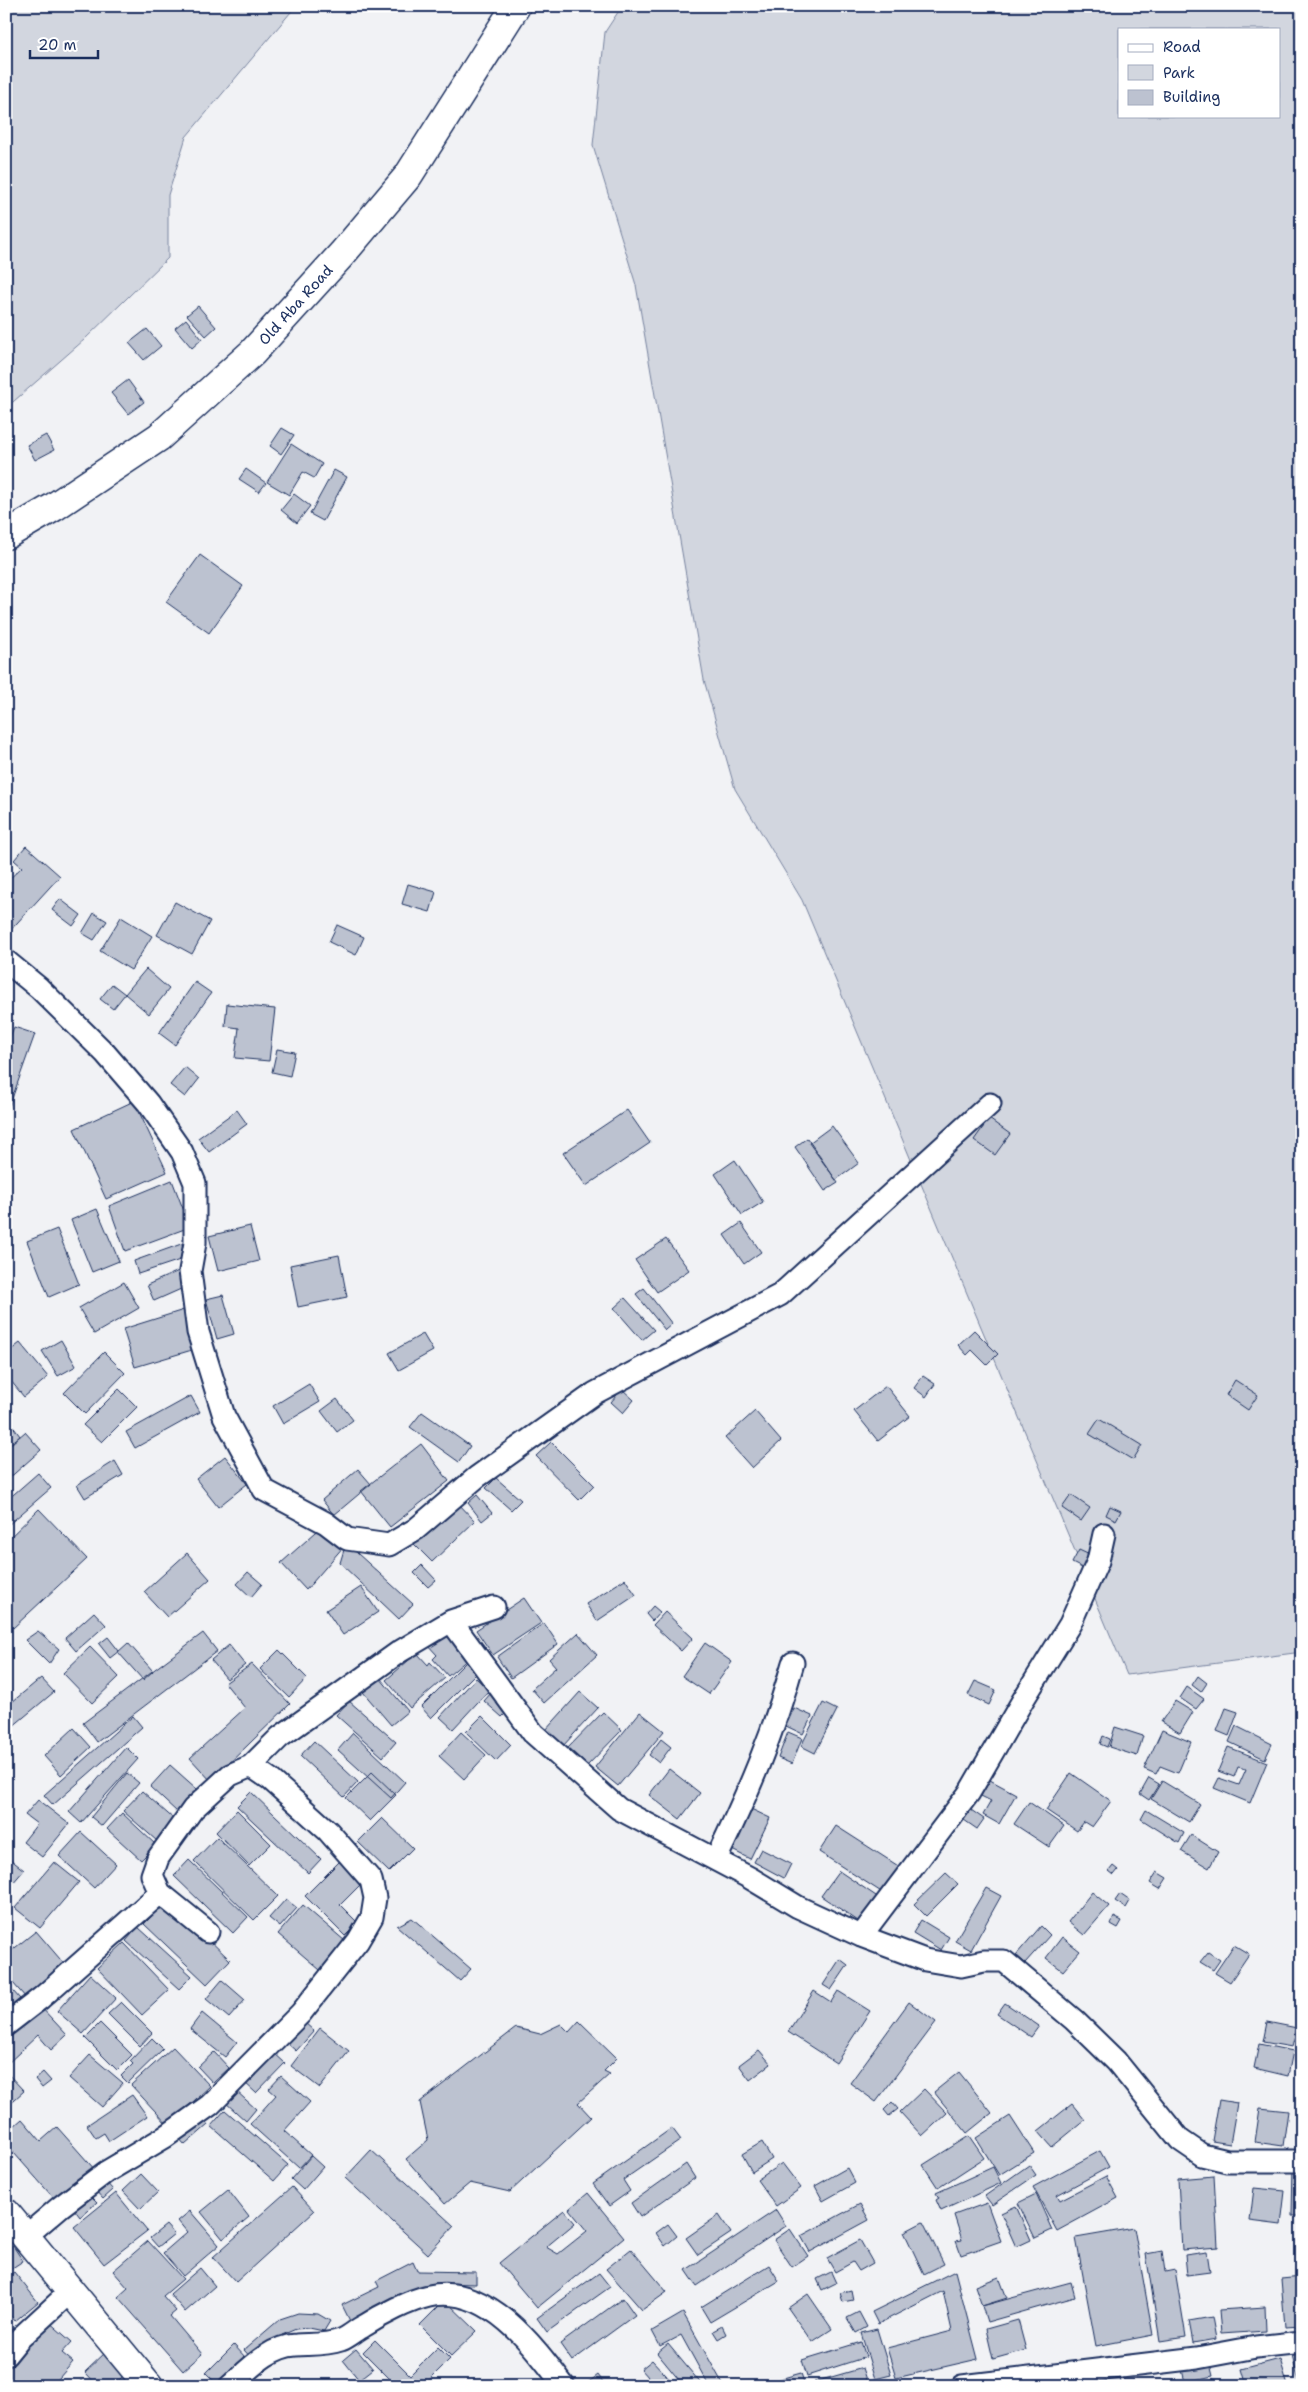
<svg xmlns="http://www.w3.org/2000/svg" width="1308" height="2392" viewBox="0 0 1308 2392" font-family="'Shantell Sans',sans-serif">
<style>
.green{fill:#d2d6df;stroke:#76829e;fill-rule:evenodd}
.building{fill:#bcc2d0;stroke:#1b2f5e}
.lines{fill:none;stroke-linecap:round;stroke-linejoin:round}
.street-casing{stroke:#1b2f5e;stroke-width:25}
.secondary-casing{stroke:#1b2f5e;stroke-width:31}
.primary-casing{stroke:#1b2f5e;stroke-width:31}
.street{stroke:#fff;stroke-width:21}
.secondary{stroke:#fff;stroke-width:28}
.primary{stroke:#fff;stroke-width:28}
.labels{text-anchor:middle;stroke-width:5;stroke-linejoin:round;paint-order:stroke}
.street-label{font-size:15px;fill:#1b2f5e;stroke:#fff}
</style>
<rect width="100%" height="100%" fill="#f1f2f5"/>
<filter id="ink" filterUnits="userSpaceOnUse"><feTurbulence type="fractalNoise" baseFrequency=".02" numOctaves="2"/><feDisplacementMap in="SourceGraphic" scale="10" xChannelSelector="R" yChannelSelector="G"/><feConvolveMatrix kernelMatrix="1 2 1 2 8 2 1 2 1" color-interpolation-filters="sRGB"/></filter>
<g filter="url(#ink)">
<!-- green -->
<path class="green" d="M6 6H296L186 137 168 195V258L84 340 6 408Z
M622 6H1302V1652L1127 1675 802 900 735 789 704 680 636 285 593 145 605 32ZM1119 29H1279V116H1119Z"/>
<!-- building -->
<path class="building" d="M198 306 216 327 206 336 187 315Z
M186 319 202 339 192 348 175 328Z
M147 329 161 346 144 360 129 343Z
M128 380 144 402 128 414 111 393Z
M282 428 294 435 281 454 270 446Z
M46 435 54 450 35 460 27 445Z
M291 444 322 464 314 478 303 472 289 495 267 482Z
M246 469 266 483 259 492 239 479Z
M334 470 347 477 323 521 310 514Z
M294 494 310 506 297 523 281 510Z
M200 555 243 586 209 633 166 602Z
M26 846 60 876 6 935V882L22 867 14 860Z
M408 884 436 892 430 912 402 904Z
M60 899 81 915 73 926 52 910Z
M175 902 210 921 192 954 157 935Z
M94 913 107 921 94 940 82 933Z
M121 917 152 936 131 970 100 951Z
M337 925 364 937 356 955 329 942Z
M146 969 169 989 149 1014 125 994Z
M195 982 211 993 175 1045 159 1033Z
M112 984 125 994 113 1009 100 999Z
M227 1004 275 1009 269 1061 235 1058 239 1028 225 1026Z
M14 1027 35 1034 9 1107 6 1106V1047Z
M277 1049 295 1052 290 1076 272 1072Z
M185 1067 199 1079 185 1097 170 1085Z
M134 1101 167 1172 106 1199 74 1129Z
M237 1110 247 1124 209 1152 198 1138Z
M627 1110 650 1143 586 1186 563 1153Z
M989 1119 1010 1134 995 1155 974 1140Z
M832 1126 859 1163 836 1180 809 1143Z
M807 1138 838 1183 825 1191 795 1147Z
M735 1160 763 1202 742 1215 715 1174Z
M172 1180 190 1227 125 1251 109 1206Z
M97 1209 119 1261 92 1272 71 1220Z
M741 1223 761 1252 744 1264 724 1235Z
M250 1226 259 1261 218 1271 209 1236Z
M57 1229 79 1284 49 1297 27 1241Z
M666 1239 689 1270 657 1292 635 1260Z
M184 1243 189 1257 138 1274 134 1261Z
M339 1255 347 1297 298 1307 290 1265Z
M183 1269 190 1285 154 1301 147 1285Z
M124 1282 139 1308 94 1334 79 1308Z
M644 1288 672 1324 665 1330 636 1294Z
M223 1295 234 1334 217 1339 206 1299Z
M625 1298 654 1330 642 1340 614 1308Z
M190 1308 202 1347 135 1367 123 1329Z
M974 1330 998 1354 987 1365 972 1350 967 1355 958 1345Z
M423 1334 433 1351 399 1370 389 1353Z
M61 1340 76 1366 58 1376 42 1351Z
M20 1343 48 1377 24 1397 6 1375V1354Z
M104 1352 125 1373 85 1414 64 1393Z
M923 1376 935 1384 926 1397 914 1388Z
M1235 1380 1258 1395 1248 1410 1226 1395Z
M309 1384 320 1402 283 1424 273 1406Z
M886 1386 910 1416 878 1441 854 1411Z
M119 1389 137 1407 102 1442 83 1425Z
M622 1389 634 1400 623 1413 611 1402Z
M191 1396 200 1412 135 1448 126 1432Z
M337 1399 353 1420 337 1432 321 1411Z
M755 1411 781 1441 752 1468 725 1438Z
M422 1412 470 1446 459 1462 410 1427Z
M6 1417 20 1436 6 1447Z
M1099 1419 1142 1445 1133 1460 1089 1434Z
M25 1432 41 1450 6 1481V1448Z
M551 1442 594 1485 579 1500 536 1456Z
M421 1444 449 1481 390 1527 361 1491Z
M225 1456 247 1484 218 1507 196 1479Z
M115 1461 123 1475 85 1498 77 1485Z
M358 1469 371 1484 334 1515 322 1500Z
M38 1473 51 1488 7 1526 6 1501Z
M496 1478 521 1500 511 1510 486 1488Z
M477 1495 492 1513 482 1521 468 1503Z
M1071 1495 1090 1508 1081 1521 1062 1508Z
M457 1502 475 1521 432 1562 414 1544Z
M1110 1506 1121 1511 1116 1520 1106 1515Z
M39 1509 87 1559 13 1628 6 1621V1541Z
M325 1524 344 1546 306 1590 281 1563Z
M346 1543 413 1604 399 1619 340 1563Z
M1079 1550 1092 1556 1086 1570 1072 1563Z
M187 1553 210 1579 167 1617 144 1592Z
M422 1565 436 1580 428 1587 414 1573Z
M248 1572 262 1584 251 1597 237 1584Z
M625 1579 636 1595 597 1621 586 1604Z
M361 1587 378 1612 343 1635 326 1610Z
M524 1598 541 1623 493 1655 476 1630Z
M653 1606 660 1612 652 1621 646 1614Z
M94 1612 106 1625 76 1651 65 1638Z
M665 1612 693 1638 681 1651 653 1625Z
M544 1623 558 1644 511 1678 497 1657Z
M443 1629 469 1658 448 1676 433 1659 437 1655 426 1643Z
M38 1631 59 1649 49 1664 25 1640Z
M203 1633 217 1651 97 1742 83 1723Z
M578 1633 597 1655 544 1703 532 1689 556 1667 549 1659Z
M108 1637 119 1651 110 1658 99 1644Z
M128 1643 153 1671 143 1680 118 1652Z
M705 1643 732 1662 709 1694 682 1676Z
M229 1645 245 1665 227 1679 211 1660Z
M90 1647 119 1677 92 1703 63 1673Z
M279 1650 307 1678 289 1697 260 1669Z
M417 1653 428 1665 430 1662 445 1678 410 1708 386 1680Z
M468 1660 479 1670 431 1718 421 1707Z
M252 1664 290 1704 211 1781 190 1758 245 1708 225 1683Z
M1198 1676 1207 1683 1201 1692 1192 1685Z
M41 1678 54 1692 6 1732V1707Z
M380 1678 408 1711 391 1725 363 1692Z
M476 1678 489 1690 453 1729 440 1717Z
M975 1681 996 1690 989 1705 968 1695Z
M1187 1687 1204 1699 1196 1709 1180 1698Z
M580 1692 598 1708 562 1747 545 1731Z
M491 1693 509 1710 502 1717 484 1701Z
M349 1701 396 1742 383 1757 336 1715Z
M1175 1701 1193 1712 1180 1733 1161 1722Z
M823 1703 837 1710 815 1753 801 1746Z
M794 1708 812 1716 803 1734 786 1726Z
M1226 1708 1238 1712 1229 1736 1217 1731Z
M603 1712 622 1730 584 1769 565 1751Z
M640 1712 664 1731 618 1786 595 1767Z
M133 1716 142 1727 53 1805 44 1795Z
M482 1716 511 1745 496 1761 466 1732Z
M1236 1726 1272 1744 1265 1759 1229 1742Z
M1115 1727 1143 1736 1137 1756 1109 1747Z
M74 1728 91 1747 61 1775 44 1756Z
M1162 1730 1191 1742 1178 1773 1160 1766 1156 1774 1144 1769Z
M461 1732 486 1755 464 1779 439 1756Z
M788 1732 802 1738 792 1764 778 1758Z
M353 1733 405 1782 391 1798 338 1750Z
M1103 1736 1110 1739 1107 1747 1100 1744Z
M661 1739 671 1747 659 1763 649 1755Z
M314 1741 358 1782 344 1797 300 1756Z
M126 1747 138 1759 81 1823 69 1812Z
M1228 1747 1267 1762 1250 1803 1214 1788 1219 1778 1239 1785 1246 1769 1238 1767 1234 1777 1218 1771Z
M170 1765 197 1789 177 1812 150 1787Z
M669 1769 700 1793 680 1819 649 1795Z
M372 1772 396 1795 370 1821 346 1798Z
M127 1773 139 1783 102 1826 91 1817Z
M1071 1773 1111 1801 1092 1827 1084 1822 1077 1831 1046 1810Z
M1149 1778 1159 1784 1149 1800 1140 1794Z
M990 1780 1016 1794 999 1824 983 1815 991 1801 981 1796Z
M1162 1781 1200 1804 1189 1822 1151 1799Z
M142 1791 176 1821 157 1841 123 1811Z
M251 1792 321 1859 308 1873 237 1806Z
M38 1800 69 1824 42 1857 23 1842 37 1824 25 1815Z
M1029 1802 1064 1826 1049 1847 1014 1824Z
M751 1809 770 1818 750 1859 730 1849Z
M237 1810 271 1844 249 1866 216 1832Z
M971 1810 984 1819 977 1829 964 1820Z
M1146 1810 1184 1833 1179 1843 1141 1819Z
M122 1813 156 1845 141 1860 107 1829Z
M382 1818 413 1848 389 1872 358 1842Z
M836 1826 903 1869 886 1895 819 1852Z
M81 1832 116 1864 94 1888 59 1856Z
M1191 1835 1218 1852 1209 1868 1181 1851Z
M217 1837 278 1896 254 1920 194 1861Z
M761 1849 791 1864 784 1878 754 1862Z
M6 1856 24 1870 6 1891Z
M189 1860 248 1917 233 1933 174 1876Z
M340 1861 362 1883 340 1905 358 1923 345 1936 305 1896Z
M54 1862 79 1882 40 1928 15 1908Z
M1113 1866 1118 1870 1114 1875 1109 1871Z
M839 1871 879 1898 861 1923 821 1896Z
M1157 1872 1167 1878 1160 1889 1150 1883Z
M946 1873 958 1884 926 1916 914 1904Z
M986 1888 1001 1896 971 1950 955 1941Z
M1092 1892 1109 1906 1084 1935 1068 1922Z
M1120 1894 1130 1901 1126 1908 1115 1901Z
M286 1899 297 1908 280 1927 269 1918Z
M168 1900 230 1960 207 1984 144 1924Z
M303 1905 345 1941 320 1970 278 1934Z
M1114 1917 1122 1921 1118 1928 1111 1924Z
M412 1918 471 1969 460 1981 397 1926Z
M921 1920 949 1937 941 1950 913 1933Z
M1041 1926 1050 1935 1025 1963 1016 1955Z
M138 1927 192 1976 179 1989 126 1941Z
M36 1931 66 1966 26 1998 6 1975V1955Z
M1062 1937 1080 1951 1063 1971 1046 1958Z
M124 1943 169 1990 142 2015 97 1968Z
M1234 1945 1249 1954 1230 1982 1215 1973Z
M1208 1952 1220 1960 1213 1970 1200 1962Z
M840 1959 848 1965 831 1990 823 1985Z
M90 1974 116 1998 83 2034 57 2011Z
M222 1980 245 2000 229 2018 206 1999Z
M6 1983 20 1999 6 2011Z
M814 1991 831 2002 838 1991 870 2011 836 2063 788 2032Z
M121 2002 152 2033 140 2046 108 2014Z
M909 2002 936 2022 876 2102 850 2083Z
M1005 2003 1039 2026 1031 2037 997 2014Z
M39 2005 67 2035 51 2050 38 2035 6 2065V2035Z
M202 2013 237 2042 225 2057 190 2029Z
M579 2021 617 2058 604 2071 610 2074 578 2103 591 2117 510 2192 470 2183 445 2204 406 2159 428 2140 420 2102 516 2028 540 2034 561 2024 569 2032Z
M304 2022 314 2031 296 2051 286 2042Z
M1267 2022 1297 2028 1292 2047 1263 2042Z
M100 2023 132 2055 117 2070 85 2038Z
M320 2028 349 2051 320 2088 291 2066Z
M152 2038 163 2049 128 2083 121 2076 133 2064 130 2061Z
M1259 2044 1293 2051 1288 2076 1254 2068Z
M173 2047 210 2086 168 2125 131 2085Z
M759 2050 771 2064 750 2080 739 2065Z
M214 2052 229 2068 213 2083 198 2067Z
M273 2052 285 2063 256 2093 244 2082Z
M90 2055 123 2083 102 2107 69 2078Z
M6 2072 24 2091 6 2107Z
M43 2072 51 2081 42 2088 35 2079Z
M959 2072 992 2113 967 2133 934 2092Z
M281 2076 310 2102 284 2131 311 2155 299 2168 250 2124 276 2095 269 2089Z
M924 2089 947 2113 922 2136 900 2112Z
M235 2090 256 2109 246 2121 225 2102Z
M132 2095 147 2116 109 2141 104 2133 96 2138 87 2125Z
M1219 2100 1237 2103 1230 2144 1212 2141Z
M892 2102 898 2109 889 2116 884 2110Z
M1072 2104 1085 2120 1052 2147 1038 2131Z
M1260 2108 1288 2111 1283 2146 1255 2142Z
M225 2110 288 2165 274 2181 211 2126Z
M201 2116 208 2125 185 2145 177 2136Z
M1010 2116 1034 2153 999 2175 976 2138Z
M22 2119 41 2141 57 2127 96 2171 59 2204 6 2144V2133Z
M672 2128 681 2140 623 2180 630 2191 609 2206 593 2184Z
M969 2136 984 2158 938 2188 923 2165Z
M762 2142 772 2159 752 2172 742 2154Z
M371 2150 454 2226 428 2254 345 2178Z
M1100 2151 1109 2167 1057 2195 1060 2200 1106 2176 1118 2198 1057 2231 1033 2187Z
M311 2156 323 2167 303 2190 291 2179Z
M782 2163 801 2188 776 2206 757 2180Z
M1293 2163H1302V2216H1292Z
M686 2164 695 2178 640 2217 631 2203Z
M1029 2165 1036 2175 992 2205 985 2196Z
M993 2167 1001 2183 941 2211 936 2200 939 2198 936 2193Z
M847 2168 855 2183 823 2201 815 2186Z
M141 2174 158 2192 140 2209 123 2191Z
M1214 2176 1218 2247 1182 2250 1178 2179Z
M104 2180 113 2190 103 2199 94 2189Z
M292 2187 314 2211 236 2282 213 2257Z
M1254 2188 1285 2191 1281 2225 1250 2221Z
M228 2190 249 2217 223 2239 201 2212Z
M116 2193 147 2231 104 2264 74 2227Z
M588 2193 624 2237 537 2308 499 2263 564 2210 575 2223 546 2247 558 2254 587 2231 569 2209Z
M1036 2194 1052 2230 1035 2238 1018 2203Z
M90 2195 97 2202 80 2217 74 2209Z
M987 2203 1001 2241 961 2255 956 2241 962 2240 954 2215Z
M860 2204 869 2220 810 2252 801 2236Z
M1016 2206 1031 2240 1016 2247 1001 2213Z
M776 2210 786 2226 697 2286 686 2270Z
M190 2211 219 2245 183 2276 163 2253 187 2232 178 2221Z
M719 2215 731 2233 698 2255 686 2238Z
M923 2222 944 2264 924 2274 904 2232Z
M668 2224 677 2236 665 2246 656 2233Z
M166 2225 174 2234 158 2247 150 2238Z
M1134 2228 1153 2335 1096 2346 1076 2238Z
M790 2229 808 2256 792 2267 774 2240Z
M860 2240 873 2263 859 2271 853 2262 835 2272 827 2258Z
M148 2241 183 2279 163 2296 176 2311 170 2316 202 2354 183 2371 118 2297 128 2288 113 2271Z
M13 2246 23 2261 6 2272V2251Z
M631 2249 667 2292 642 2310 606 2269Z
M1162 2251 1165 2272 1175 2270 1186 2337 1160 2341 1146 2254Z
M1207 2252 1210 2272 1187 2275 1185 2255Z
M413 2262 417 2271 476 2272V2284L435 2283 352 2325 342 2305 379 2287 376 2281Z
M769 2265 779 2281 710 2322 701 2307Z
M200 2268 215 2286 185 2312 170 2294Z
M955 2271 978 2359 896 2378 887 2348 952 2331 943 2291 878 2324 872 2312Z
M14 2272 38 2302 15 2321 6 2310V2278Z
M831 2272 836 2283 822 2290 817 2279Z
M599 2273 610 2287 547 2332 537 2318Z
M999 2277 1007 2298 982 2306 975 2286Z
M1302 2277V2326L1285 2327 1281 2279Z
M1071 2282 1075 2297 987 2322 982 2306Z
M851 2290 853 2300 843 2302 840 2293Z
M808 2294 832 2329 812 2342 788 2308Z
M623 2298 635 2315 572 2361 560 2344Z
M445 2300 477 2331 451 2356 420 2325Z
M1265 2307 1266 2331 1221 2334 1219 2310Z
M859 2312 867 2327 856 2333 847 2318Z
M298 2313 318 2314 330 2321 324 2331 309 2328 296 2329 282 2335 253 2360 244 2350 280 2319Z
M683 2313 724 2386H709L681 2335 660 2346 652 2331Z
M1212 2317 1216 2339 1193 2343 1189 2321Z
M1018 2320 1026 2350 993 2359 986 2329Z
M48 2321 72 2342 62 2353 73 2362 52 2386H6V2370Z
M722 2326 726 2334 718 2339 713 2331Z
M877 2329 891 2375 875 2379 861 2333Z
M375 2340 410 2375 438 2347 450 2359 423 2386H397L363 2352Z
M861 2342 866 2357 807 2376 802 2360Z
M668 2344 703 2386H684L657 2353Z
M234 2345 246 2358 218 2385 206 2373Z
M356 2349 373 2369 359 2380 343 2360Z
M107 2351 127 2372 113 2386H98L85 2372Z
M1302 2353V2386H1300L1292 2355Z
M1280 2359 1288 2386H1247L1242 2369Z
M652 2360 676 2386H640L649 2378 641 2369Z
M1210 2364 1213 2376 1185 2382 1182 2370Z
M863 2368 869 2386H815L814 2382Z
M1118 2371 1122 2386H1107L1104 2375Z
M801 2373 805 2386H755Z
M598 2375 606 2386H587L586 2384Z
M1092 2376 1095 2386H1078L1076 2381Z
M1214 2379 1216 2386H1189Z
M82 2380 88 2386H77Z"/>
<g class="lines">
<defs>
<path id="street" d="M6 961 39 988 105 1053 148 1103 182 1152 195 1183V1243L190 1271 198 1332 224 1416 264 1490 326 1523 347 1539 389 1545 416 1529 477 1477 595 1393 780 1295 990 1104
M451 1621 533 1733 619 1809 750 1878 798 1907 861 1936 925 1960 961 1966 984 1961H1004L1074 2020 1116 2061 1180 2140 1202 2155 1227 2161H1302
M716 1859C748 1793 773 1735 793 1663
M208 1932 160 1893 152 1875 158 1858 193 1809 230 1775 251 1766 280 1737 399 1652 451 1621 494 1607
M861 1936 969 1793 1023 1700 1070 1624 1098 1561 1104 1534
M6 2025 41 1998 160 1893
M26 2236 60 2207 106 2172 165 2137 210 2105 301 2013 358 1941 372 1917 375 1898 371 1880 328 1831 270 1779 251 1766
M6 2355 19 2339 72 2290
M230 2386C249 2369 270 2346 296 2345 312 2344 326 2345 341 2340 349 2337 356 2330 364 2326 381 2315 410 2300 429 2296 487 2283 534 2346 564 2386
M962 2386 1197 2358 1256 2347 1302 2342"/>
<path id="secondary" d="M6 2213 149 2386"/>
<g id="primary">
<path id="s1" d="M6 535 54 507 159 437 252 353 342 254 408 176 516 6"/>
</g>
</defs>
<!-- street casing -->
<use href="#street" class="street-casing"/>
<!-- secondary casing -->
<use href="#secondary" class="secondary-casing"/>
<!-- primary casing -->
<use href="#primary" class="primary-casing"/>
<!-- street -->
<use href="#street" class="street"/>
<!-- secondary -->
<use href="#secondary" class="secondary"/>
<!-- primary -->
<use href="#primary" class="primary"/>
</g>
</g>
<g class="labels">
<!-- street labels -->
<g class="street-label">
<text dy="5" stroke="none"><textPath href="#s1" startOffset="372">Old Aba Road</textPath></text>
</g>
</g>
<!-- margin -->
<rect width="1308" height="2392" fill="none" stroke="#fff" stroke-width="25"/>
<rect x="12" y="12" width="1283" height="2367" fill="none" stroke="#1b2f5e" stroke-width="2" filter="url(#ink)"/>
<!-- legend -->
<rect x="1118" y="28" width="162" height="90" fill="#ffffff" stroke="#a4acbf"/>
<rect x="1128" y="44" width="25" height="8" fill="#ffffff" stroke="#a4acbf"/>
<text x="1163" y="52" font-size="15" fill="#1b2f5e">Road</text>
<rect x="1128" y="65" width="25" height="15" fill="#d2d6df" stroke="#a4acbf"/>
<text x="1163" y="78" font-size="15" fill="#1b2f5e">Park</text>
<rect x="1128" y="90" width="25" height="15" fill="#bcc2d0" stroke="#a4acbf"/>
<text x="1163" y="102" font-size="15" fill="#1b2f5e">Building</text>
<!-- scale -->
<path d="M30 50v8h68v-8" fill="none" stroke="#1b2f5e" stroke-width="2.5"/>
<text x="38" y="50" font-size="15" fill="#1b2f5e" stroke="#ffffff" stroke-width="4" paint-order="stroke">20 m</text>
</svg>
